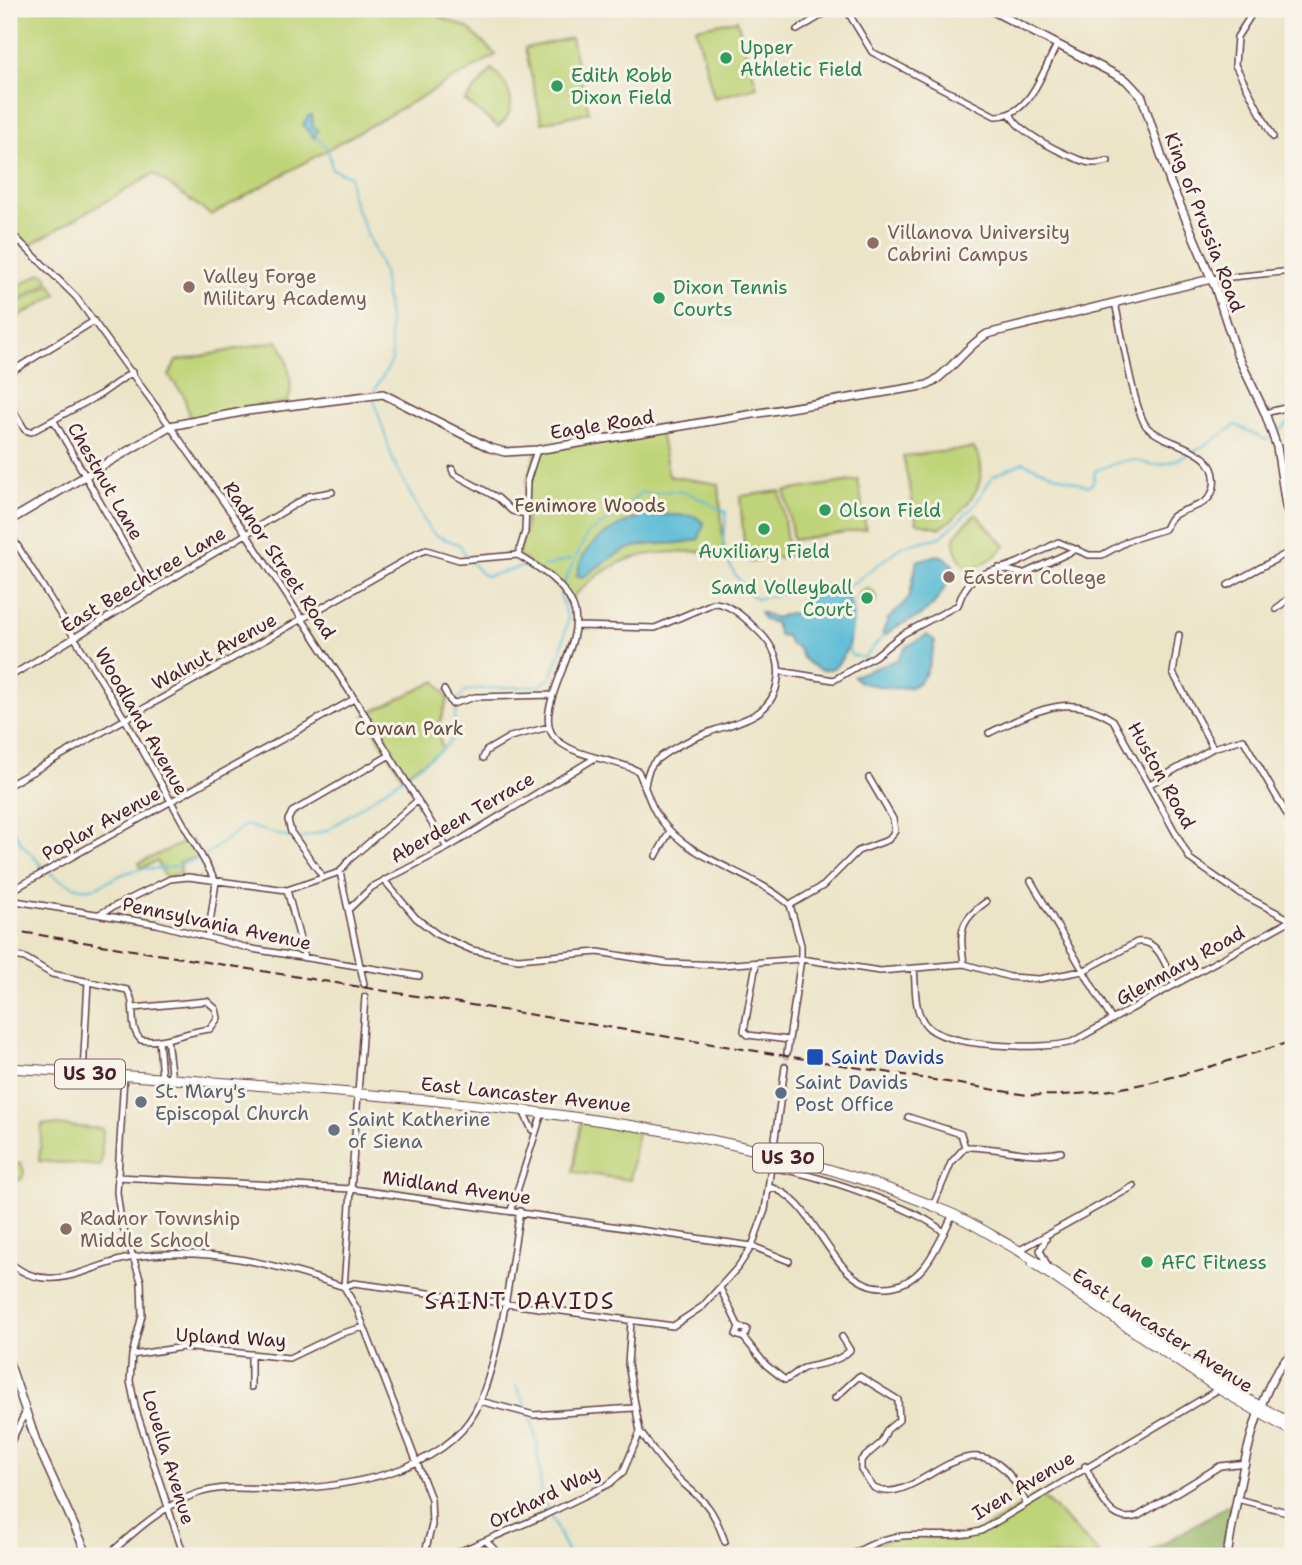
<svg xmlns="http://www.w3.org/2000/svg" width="1302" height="1565" viewBox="0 0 1302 1565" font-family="'Shantell Sans',sans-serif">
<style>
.green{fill:#bfd478;stroke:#847a52;stroke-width:2}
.forest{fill:#97b668;stroke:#706a4a;stroke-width:2}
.water{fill:#57bad5;stroke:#506c80;stroke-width:2}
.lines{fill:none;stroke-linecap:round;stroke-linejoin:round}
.stream{stroke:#57bad5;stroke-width:2}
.street-tunnel{stroke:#cbbda8;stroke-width:5;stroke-dasharray:5 2.5;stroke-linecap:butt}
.street-casing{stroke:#623d42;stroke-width:8}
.secondary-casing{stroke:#623d42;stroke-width:10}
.highway-casing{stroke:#623d42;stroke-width:11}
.street{stroke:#fff;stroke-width:5}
.secondary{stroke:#fff;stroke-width:7}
.highway{stroke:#fff;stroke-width:9}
.rail{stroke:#4a1f2b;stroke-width:2;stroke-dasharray:10 5;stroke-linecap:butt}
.leisure-dot{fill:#2e9e5b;stroke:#f7f3e8;stroke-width:2.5}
.education-dot{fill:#8d6e63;stroke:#f7f3e8;stroke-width:2.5}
.transit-dot{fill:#1a4fb4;stroke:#f7f3e8;stroke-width:2.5}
.service-dot{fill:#5c6f8a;stroke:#f7f3e8;stroke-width:2.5}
.worship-dot{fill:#6b7280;stroke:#f7f3e8;stroke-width:2.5}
.labels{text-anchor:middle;stroke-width:6;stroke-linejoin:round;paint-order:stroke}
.shield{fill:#f7f3e8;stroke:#7e5f64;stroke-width:2}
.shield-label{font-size:18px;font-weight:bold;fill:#4a1f2b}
.leisure-label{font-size:19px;fill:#27864d;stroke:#f7f3e8;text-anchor:start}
.street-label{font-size:19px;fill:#4a1f2b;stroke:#f7f3e8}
.education-label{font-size:19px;fill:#785e54;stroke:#f7f3e8;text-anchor:start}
.park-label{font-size:19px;fill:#674c3e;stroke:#f7f3e8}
.transit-label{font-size:19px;fill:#164399;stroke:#f7f3e8;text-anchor:start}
.service-label{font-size:19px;fill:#4e5e75;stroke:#f7f3e8;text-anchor:start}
.worship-label{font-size:19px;fill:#5b616d;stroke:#f7f3e8;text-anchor:start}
.quarter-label{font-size:23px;letter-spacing:2px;fill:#4a1f2b;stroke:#f7f3e8}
</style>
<rect width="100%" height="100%" fill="#f7f3e8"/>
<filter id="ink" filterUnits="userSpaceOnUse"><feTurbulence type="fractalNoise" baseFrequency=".0143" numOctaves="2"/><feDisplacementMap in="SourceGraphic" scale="14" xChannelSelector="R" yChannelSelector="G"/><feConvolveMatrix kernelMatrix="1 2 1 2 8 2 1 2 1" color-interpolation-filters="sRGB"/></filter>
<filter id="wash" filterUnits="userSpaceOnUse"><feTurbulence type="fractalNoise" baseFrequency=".00686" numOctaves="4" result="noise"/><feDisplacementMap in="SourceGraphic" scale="28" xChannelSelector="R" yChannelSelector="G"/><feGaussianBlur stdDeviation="1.57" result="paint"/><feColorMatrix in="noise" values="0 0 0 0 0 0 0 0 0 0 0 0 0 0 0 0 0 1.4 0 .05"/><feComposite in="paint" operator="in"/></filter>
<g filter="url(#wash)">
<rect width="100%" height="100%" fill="#ebe4c7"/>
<!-- green -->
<path class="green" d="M9 9H421L468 28 496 55 211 215 154 174 26 247 9 231Z
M737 20 757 87 714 98 696 28Z
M571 38 589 112 542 123 525 48Z
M492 69C511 85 520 110 498 127L465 101Z
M41 273 45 274 49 282 9 305V291Z
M51 284 57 295 14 319 9 308Z
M277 341C288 352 295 390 287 402L190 419 184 396 169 376 176 361Z
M660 432 669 476 719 484 724 551C654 553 622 546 570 600L562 589 518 555 525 532 527 481 537 450Z
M974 448C995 479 966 510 941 528L917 523 903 456Z
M858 480 866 529 793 540 785 491Z
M780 491 789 556 750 562 744 544 740 496Z
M976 514 1005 546 994 557 969 572C947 543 950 537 976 514Z
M858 598a9 9 0 1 1 18 0a9 9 0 1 1-18 0Z
M436 681 448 699C441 717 435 731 443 749L402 776 365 715Z
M191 839 201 856 179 862 181 873 165 877 157 861 141 868 139 863Z
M582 1116 638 1129 630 1180 573 1172Z
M42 1124 103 1129 101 1166 39 1161Z
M21 1163 24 1171 22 1179 9 1183V1166Z
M1040 1494 1102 1556H848L895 1537H959L981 1531Z"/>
<!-- forest -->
<path class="forest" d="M1232 1503 1221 1556H1143Z"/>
<!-- water -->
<path class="water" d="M312 115 313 127 318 130 314 138 303 125 308 116Z
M645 514 694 516 704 523 699 539C679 546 660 542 639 546 617 550 600 566 582 578L577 576C581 540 616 527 645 514Z
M937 555 945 557 953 565C947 588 936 608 914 619 902 624 894 626 885 636L882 634 888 619 909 598 917 561Z
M819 590 846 595C849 603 852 612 852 621 852 642 838 685 812 665 804 660 801 657 799 649L790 644 786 636 779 635 775 623 764 620 760 612 776 618 789 613 805 615 808 610 800 601Z
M927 635 935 641C926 678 924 695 878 686 868 684 859 684 853 676L897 660 906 647Z"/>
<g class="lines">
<!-- stream -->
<path class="stream" d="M316 137 328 149 332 169 350 176 351 195 383 272 389 319 392 361 374 391
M373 397 393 460 428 528 435 535 460 545 466 556
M1275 434 1293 419
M470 561 483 575 488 576 525 566 539 570
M543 567 571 559
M563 585 587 534 615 516 614 508 628 505 641 492C655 496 661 491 674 491 691 491 711 505 726 512 727 522 724 530 723 540 722 559 742 587 756 599L823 585 846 586 855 582 902 546 941 537 974 506 993 476 1024 462C1028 466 1082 485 1089 486L1093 483 1095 471C1105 467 1122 460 1132 460 1139 460 1146 465 1153 465 1176 466 1217 438 1236 425L1266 440 1271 437
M846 586 854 612 849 651 851 655 864 658 884 635
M459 699 465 691 475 689 540 686 551 677 561 651 568 619 560 595 562 590
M9 820 20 842 46 870
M301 838 328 830 443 749 452 739 457 704
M205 856 245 825 290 838
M50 873C97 905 96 879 139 869 146 867 149 869 155 869 170 869 184 864 198 858
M516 1386 528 1410
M530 1415 537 1443 542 1497 569 1556"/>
</g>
</g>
<g filter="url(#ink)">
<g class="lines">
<!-- street-tunnel -->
<path class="street-tunnel" d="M364 984 365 997
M785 1067 787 1053"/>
<defs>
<path id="street" d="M846 9 872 52 995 116C1030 117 1042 72 1057 45
M1255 9 1237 37 1235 65 1273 137
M797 30 832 9
M1011 115C1018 133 1067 156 1086 162 1093 165 1101 162 1108 161
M9 231 76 297 170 426 247 535 365 715 447 848
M1211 279 1293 271
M9 373 94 321
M9 403 25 430 31 432 101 394 132 372
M1265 413 1293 406
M54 421 151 592
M452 469 454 474 498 498 512 511 526 514
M9 532 125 719 216 882 208 936
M518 555C539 568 563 582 573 606 589 644 526 713 557 740 580 759 612 758 638 771 646 787 649 805 660 819 691 862 752 871 790 905L801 945V959L787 1053
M518 555 525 532 527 481 537 450
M999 568 1023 574 1077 549
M1228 585 1293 550
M1276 609 1293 595
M577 626 655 628 714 603C728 603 744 617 754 627 769 640 781 658 778 678 774 718 737 721 707 733 691 739 672 748 659 758 649 765 647 774 645 786
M1179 635 1173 673 1213 748
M779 671 834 680 875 656 903 634 958 605C970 568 988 575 1017 563 1031 557 1045 549 1058 542L1089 555H1102L1130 540 1165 529C1167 525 1169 519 1173 516 1188 505 1210 509 1214 486 1220 447 1167 447 1147 427 1134 413 1121 327 1115 303
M9 677 309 496 332 492
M444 690 452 704 475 697 553 695
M989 733C1033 713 1067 690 1113 720L1190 859 1239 893 1291 920
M483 758 486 751 510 737 549 727
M1150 784 1213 748 1243 739 1293 825
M9 785 418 553 426 550 459 560 518 555
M656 856 670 831
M323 877 291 832 288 820 292 812 390 755
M384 880 416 918 438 935 472 950 518 959 598 952 667 963 721 965 801 959 880 971 964 964 1010 977 1039 979 1083 971 1137 942C1160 939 1166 968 1175 985
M1031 881 1112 1020
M287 890 305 958
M9 892 354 699
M9 900 157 924 252 949 419 976
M790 905 823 886 858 851 888 840 895 831 893 819 869 778
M349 909 372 887 447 848 595 758
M99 914 170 879 188 877 287 890 340 872
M9 955 25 958 52 974 127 990C138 1004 127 1027 141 1040 165 1044 186 1031 210 1029L218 1018 216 1009 207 1001 133 1008
M756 964 744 1031 748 1035 789 1040
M964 964C960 932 958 922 986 902
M914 968C916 986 913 1010 926 1025 944 1048 1044 1050 1072 1042L1293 919
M364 984 340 872 349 860 418 800
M365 997 344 1287 357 1309 431 1499 432 1525 424 1556
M167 1039 172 1080
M159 1040 162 1079
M83 1073 88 981
M124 1076 117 1192 121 1221 141 1281 142 1315 132 1355 130 1381 136 1410 184 1556
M523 1111 532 1130
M908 1117 961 1134 965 1147
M770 1168C799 1168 925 1210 944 1233
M117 1177 352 1189 752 1246 789 1261
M769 1187C817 1197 829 1286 882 1287 923 1289 938 1244 953 1214
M933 1206 951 1163 965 1147C998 1146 1028 1159 1061 1152
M511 1210 542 1113
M1046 1239 1040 1250 1048 1267
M1018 1251 1134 1186
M9 1262C50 1298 90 1264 134 1257 207 1246 276 1264 344 1287L354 1283 673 1326 703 1306 738 1267 752 1246 765 1210 785 1067
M720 1288 739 1327 736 1335 744 1338 747 1329 739 1327
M744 1338 766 1365 785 1380C792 1377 797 1371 804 1368 819 1364 838 1363 850 1350L842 1337
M251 1354V1387
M132 1355 183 1347 289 1358 339 1334 364 1327
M835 1398 859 1376 898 1400 899 1420 887 1430 881 1443 861 1460V1470L874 1488C914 1508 960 1426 1005 1470 1014 1478 1020 1492 1026 1503
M480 1401 534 1415 633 1408
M640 1432C649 1443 657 1456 667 1467 697 1501 708 1493 725 1542
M9 1446 26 1411
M1085 1466C1097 1487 1108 1527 1138 1516L1220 1466 1246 1463
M1237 1499 1287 1512 1293 1509
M487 1542 501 1556
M107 1556C134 1532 164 1504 199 1493 230 1483 263 1491 294 1489 359 1485 455 1468 481 1399 504 1338 509 1274 520 1211
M449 1556 545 1515 609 1484 623 1472 640 1432 628 1364 631 1322
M848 1556C863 1549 877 1540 894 1537 924 1532 950 1540 981 1531L1219 1389"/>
<path id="secondary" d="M989 9 1126 80 1142 97 1170 182 1215 287 1237 354 1265 413 1277 447 1286 506 1293 526
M9 521 170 426 247 411 383 394 490 448 505 452 537 450 928 385C951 372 964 348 987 334L1211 279
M9 1362 37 1444 88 1556
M1227 1556C1235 1508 1254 1382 1293 1353"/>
<path id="highway" d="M9 1068C152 1077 295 1087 438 1101 613 1119 788 1143 950 1213 973 1223 994 1237 1016 1249 1110 1305 1196 1375 1293 1424
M1033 1263 1219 1389 1293 1432"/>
</defs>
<!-- street casing -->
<use href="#street" class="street-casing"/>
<!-- secondary casing -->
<use href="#secondary" class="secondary-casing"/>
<!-- highway casing -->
<use href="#highway" class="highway-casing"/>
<!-- street -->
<use href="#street" class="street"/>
<!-- secondary -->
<use href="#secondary" class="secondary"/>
<!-- highway -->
<use href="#highway" class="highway"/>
<!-- rail -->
<path class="rail" d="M9 930 1027 1095C1120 1099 1205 1068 1293 1041"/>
</g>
</g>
<!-- markers -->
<g class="leisure-dot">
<circle cx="726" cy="58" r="7"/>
<circle cx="557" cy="86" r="7"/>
<circle cx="659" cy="298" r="7"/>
<circle cx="825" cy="510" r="7"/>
<circle cx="764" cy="529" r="7"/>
<circle cx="867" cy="598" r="7"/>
<circle cx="1147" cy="1262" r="7"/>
</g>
<g class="education-dot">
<circle cx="873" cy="243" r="7"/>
<circle cx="189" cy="287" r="7"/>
<circle cx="949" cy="577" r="7"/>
<circle cx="66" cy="1229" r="7"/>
</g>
<rect class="transit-dot" x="806" y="1048" width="18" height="18" rx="3.5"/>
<circle class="service-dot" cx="781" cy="1093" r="7"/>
<g class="worship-dot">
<circle cx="141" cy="1102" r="7"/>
<circle cx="334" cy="1130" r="7"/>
</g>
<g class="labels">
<!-- shield labels -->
<g class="shield">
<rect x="55" y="1059.5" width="70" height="29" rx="5"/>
<rect x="753" y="1143.5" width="70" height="29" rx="5"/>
</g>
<g class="shield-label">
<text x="90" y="1080">US 30</text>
<text x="788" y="1164">US 30</text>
</g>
<!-- leisure labels -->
<g class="leisure-label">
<text x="740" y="54">Upper<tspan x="740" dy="22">Athletic Field</tspan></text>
<text x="571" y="82">Edith Robb<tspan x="571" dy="22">Dixon Field</tspan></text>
<text x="673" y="294">Dixon Tennis<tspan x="673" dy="22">Courts</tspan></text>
<text x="839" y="517">Olson Field</text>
<text x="764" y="558" text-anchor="middle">Auxiliary Field</text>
<text x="853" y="594" text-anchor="end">Sand Volleyball<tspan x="853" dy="22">Court</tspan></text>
<text x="1161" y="1269">AFC Fitness</text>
</g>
<!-- street labels -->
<g class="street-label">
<text transform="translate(1205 222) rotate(69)" y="7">King of Prussia Road</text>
<text transform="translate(602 424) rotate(-9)" y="7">Eagle Road</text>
<text transform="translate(106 481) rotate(60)" y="7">Chestnut Lane</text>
<text transform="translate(280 560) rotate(56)" y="7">Radnor Street Road</text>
<text transform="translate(143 579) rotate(-31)" y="7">East Beechtree Lane</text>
<text transform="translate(214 651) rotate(-29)" y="7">Walnut Avenue</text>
<text transform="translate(142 721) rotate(60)" y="7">Woodland Avenue</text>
<text transform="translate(1162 775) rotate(61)" y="7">Huston Road</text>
<text transform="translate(462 817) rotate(-30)" y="7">Aberdeen Terrace</text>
<text transform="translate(101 823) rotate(-29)" y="7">Poplar Avenue</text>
<text transform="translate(217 923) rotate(12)" y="7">Pennsylvania Avenue</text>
<text transform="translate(1180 965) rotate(-29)" y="7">Glenmary Road</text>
<text transform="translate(526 1094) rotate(6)" y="7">East Lancaster Avenue</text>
<text transform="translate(457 1187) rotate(8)" y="7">Midland Avenue</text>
<text transform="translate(1163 1330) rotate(33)" y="7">East Lancaster Avenue</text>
<text transform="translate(231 1337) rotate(3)" y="7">Upland Way</text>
<text transform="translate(169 1457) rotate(73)" y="7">Louella Avenue</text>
<text transform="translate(1023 1485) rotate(-31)" y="7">Iven Avenue</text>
<text transform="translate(544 1496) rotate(-26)" y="7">Orchard Way</text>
</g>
<!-- education labels -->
<g class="education-label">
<text x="887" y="239">Villanova University<tspan x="887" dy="22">Cabrini Campus</tspan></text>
<text x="203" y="283">Valley Forge<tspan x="203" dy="22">Military Academy</tspan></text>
<text x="963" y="584">Eastern College</text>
<text x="80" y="1225">Radnor Township<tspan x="80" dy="22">Middle School</tspan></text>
</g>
<!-- park labels -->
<g class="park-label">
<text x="590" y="512">Fenimore Woods</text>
<text x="409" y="735">Cowan Park</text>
</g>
<!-- transit labels -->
<g class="transit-label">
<text x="831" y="1064">Saint Davids</text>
</g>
<!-- service labels -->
<g class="service-label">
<text x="795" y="1089">Saint Davids<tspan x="795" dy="22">Post Office</tspan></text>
</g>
<!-- worship labels -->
<g class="worship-label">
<text x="155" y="1098">St. Mary's<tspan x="155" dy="22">Episcopal Church</tspan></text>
<text x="348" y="1126">Saint Katherine<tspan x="348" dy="22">of Siena</tspan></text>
</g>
<!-- quarter labels -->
<g class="quarter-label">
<text x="520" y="1309">SAINT DAVIDS</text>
</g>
</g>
<!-- margin -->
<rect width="1302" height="1565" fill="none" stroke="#f7f3e8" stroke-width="35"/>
</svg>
